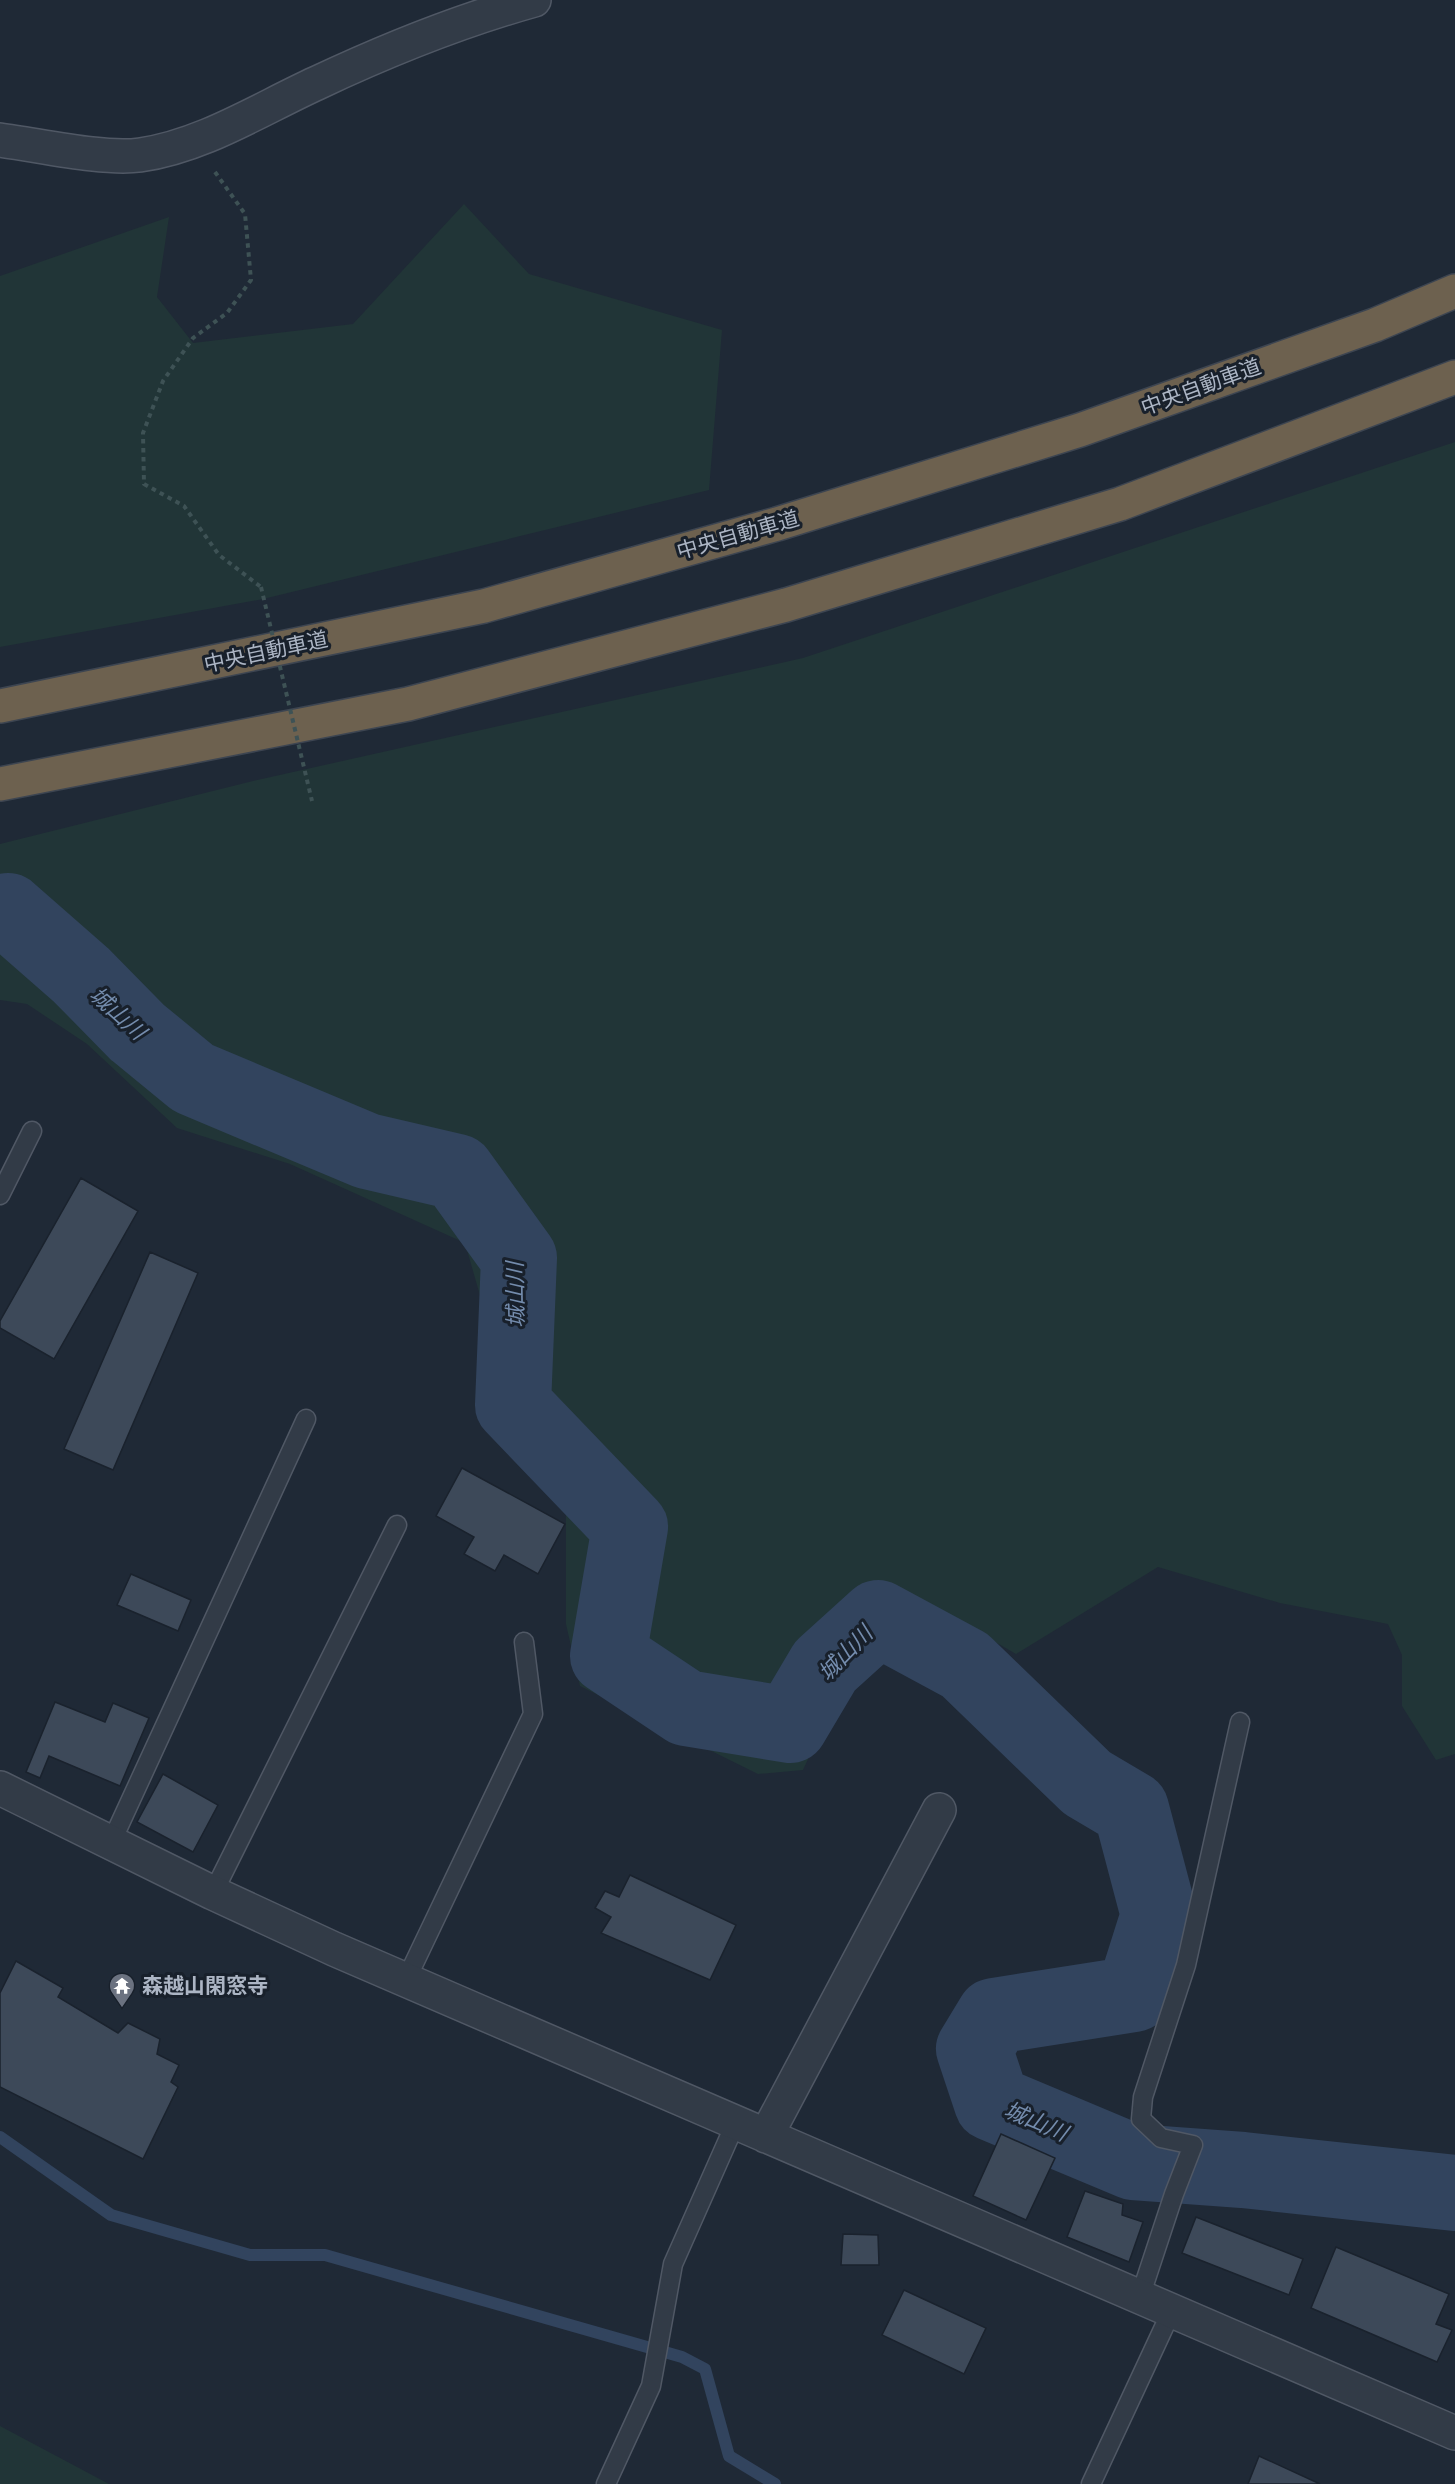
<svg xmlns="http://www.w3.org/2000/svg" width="1455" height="2484" viewBox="0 0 1455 2484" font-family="Signika,'Noto Sans JP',sans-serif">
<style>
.green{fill:#213537}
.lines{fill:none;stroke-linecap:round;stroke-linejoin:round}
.stream{stroke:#32445e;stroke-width:12}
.river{stroke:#32445e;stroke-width:76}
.building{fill:#3d4959;stroke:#1a222d;stroke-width:1.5}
.lane-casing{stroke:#505865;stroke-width:21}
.street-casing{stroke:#505865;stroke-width:36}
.highway-casing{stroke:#3d4551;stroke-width:36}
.path{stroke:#3e5255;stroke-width:4;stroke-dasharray:4.5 4.5;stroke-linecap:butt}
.lane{stroke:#323b47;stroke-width:18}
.street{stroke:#323b47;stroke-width:33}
.highway{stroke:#6d614f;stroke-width:33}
.path-bridge{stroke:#3e5255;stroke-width:4;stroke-dasharray:4.5 4.5;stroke-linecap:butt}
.labels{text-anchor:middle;stroke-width:6;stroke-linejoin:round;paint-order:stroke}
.street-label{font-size:21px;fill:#acb5c4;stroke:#18202b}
.poi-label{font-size:21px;font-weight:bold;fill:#acb5c4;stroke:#18202b;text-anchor:start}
.water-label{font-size:22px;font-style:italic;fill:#748cad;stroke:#18202b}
</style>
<rect width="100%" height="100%" fill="#1f2936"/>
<!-- green -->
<path class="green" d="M464 204 529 274 722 330 709 490 263 599 0 647V276L169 217 157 297 193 343 353 324Z
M1455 442V1754L1436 1760 1402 1706V1655L1388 1624 1280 1603 1158 1567 1016 1654 928 1603 850 1667 803 1770 758 1774 580 1686 566 1624V1510L525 1453 465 1243 290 1164 177 1128 87 1044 27 1004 0 1000V844L253 781 803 658Z
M0 2426 109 2484H0Z"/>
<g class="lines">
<!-- stream -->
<path class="stream" d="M0 2137 111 2215 250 2255H325L682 2357 705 2369 729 2456 775 2484"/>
<!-- river -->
<path class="river" d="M0 913 8 911 81 975 137 1032 193 1078 367 1151 457 1172 519 1258 513 1405 630 1527 608 1656 686 1708 790 1725 825 1666 878 1618 965 1665 1087 1783 1131 1809 1159 1915 1134 1994 994 2016 974 2049 992 2103 1133 2162 1243 2170 1455 2193"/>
</g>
<!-- building -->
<path class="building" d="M81 1178 138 1211 54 1359 0 1328V1321Z
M150 1252 198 1273 113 1470 64 1449Z
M462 1468 565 1524 538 1574 504 1555 495 1571 464 1554 474 1537 436 1516Z
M131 1574 191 1600 178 1631 117 1605Z
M55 1702 105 1722 113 1703 149 1718 120 1786 49 1756 40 1778 26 1772Z
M163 1774 218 1805 193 1852 137 1822Z
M630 1875 736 1925 710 1980 601 1933 611 1917 595 1908 605 1891 619 1897Z
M16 1961 63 1988 58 1997 118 2033 128 2023 160 2039 157 2054 179 2065 171 2082 178 2087 143 2159 0 2087V1993Z
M1001 2134 1055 2158 1026 2220 973 2196Z
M1085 2191 1123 2204 1122 2215 1143 2222 1129 2262 1067 2237Z
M1196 2217 1303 2259 1289 2295 1182 2253Z
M843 2234 878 2235 879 2265H841Z
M1336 2247 1449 2294 1436 2324 1452 2330 1437 2362 1311 2308Z
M904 2290 986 2328 964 2374 882 2335Z
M1259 2456 1320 2484H1248Z"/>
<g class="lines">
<defs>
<path id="lane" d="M0 1195 32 1131
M111 1843 306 1419
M213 1893 397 1525
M406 1980 533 1714 524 1642
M1140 2297 1174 2194 1193 2145 1161 2138 1141 2119 1143 2097 1186 1965 1240 1722
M606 2484 651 2386 673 2264 736 2122
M1091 2484 1172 2310"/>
<path id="street" d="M0 140C39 145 103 160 140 155 203 146 260 109 317 83 387 50 459 21 534 0
M0 1788 213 1893 334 1949 1455 2433
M766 2136 939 1810"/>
<path id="highway" d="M0 706 484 606 777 524 1080 430 1375 325 1455 291
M0 784 408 704 786 605 1120 504 1455 377"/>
</defs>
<!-- lane casing -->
<use href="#lane" class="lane-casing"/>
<!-- street casing -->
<use href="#street" class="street-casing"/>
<!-- highway casing -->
<use href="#highway" class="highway-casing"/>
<!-- path -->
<path class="path" d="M215 172 245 214 251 280 227 313 193 338 163 381 143 433 144 484 184 506 219 555 261 587"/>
<!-- lane -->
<use href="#lane" class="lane"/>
<!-- street -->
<use href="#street" class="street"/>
<!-- highway -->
<use href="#highway" class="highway"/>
<!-- path-bridge -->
<path class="path-bridge" d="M261 587 312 801"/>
</g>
<!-- icons -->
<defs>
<symbol id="temple-pin" viewBox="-11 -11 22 30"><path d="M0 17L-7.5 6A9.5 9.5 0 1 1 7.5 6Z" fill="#6b7280" stroke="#18202b"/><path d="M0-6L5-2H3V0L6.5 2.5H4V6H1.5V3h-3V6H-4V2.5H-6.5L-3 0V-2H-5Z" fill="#fff"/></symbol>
</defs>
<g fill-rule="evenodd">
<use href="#temple-pin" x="107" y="1971" width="30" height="40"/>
</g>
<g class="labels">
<!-- street labels -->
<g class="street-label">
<text transform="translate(1201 387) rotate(-20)" y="7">中央自動車道</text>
<text transform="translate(738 535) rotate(-16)" y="7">中央自動車道</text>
<text transform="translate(266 652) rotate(-12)" y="7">中央自動車道</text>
</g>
<!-- poi labels -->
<g class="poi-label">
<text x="142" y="1993">森越山閑窓寺</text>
</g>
<!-- water labels -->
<g class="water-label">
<text transform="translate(118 1013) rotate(42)" y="8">城山川</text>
<text transform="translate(515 1295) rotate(-91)" y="8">城山川</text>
<text transform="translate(845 1653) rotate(-46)" y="8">城山川</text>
<text transform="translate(1036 2121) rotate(23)" y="8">城山川</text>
</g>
</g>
</svg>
